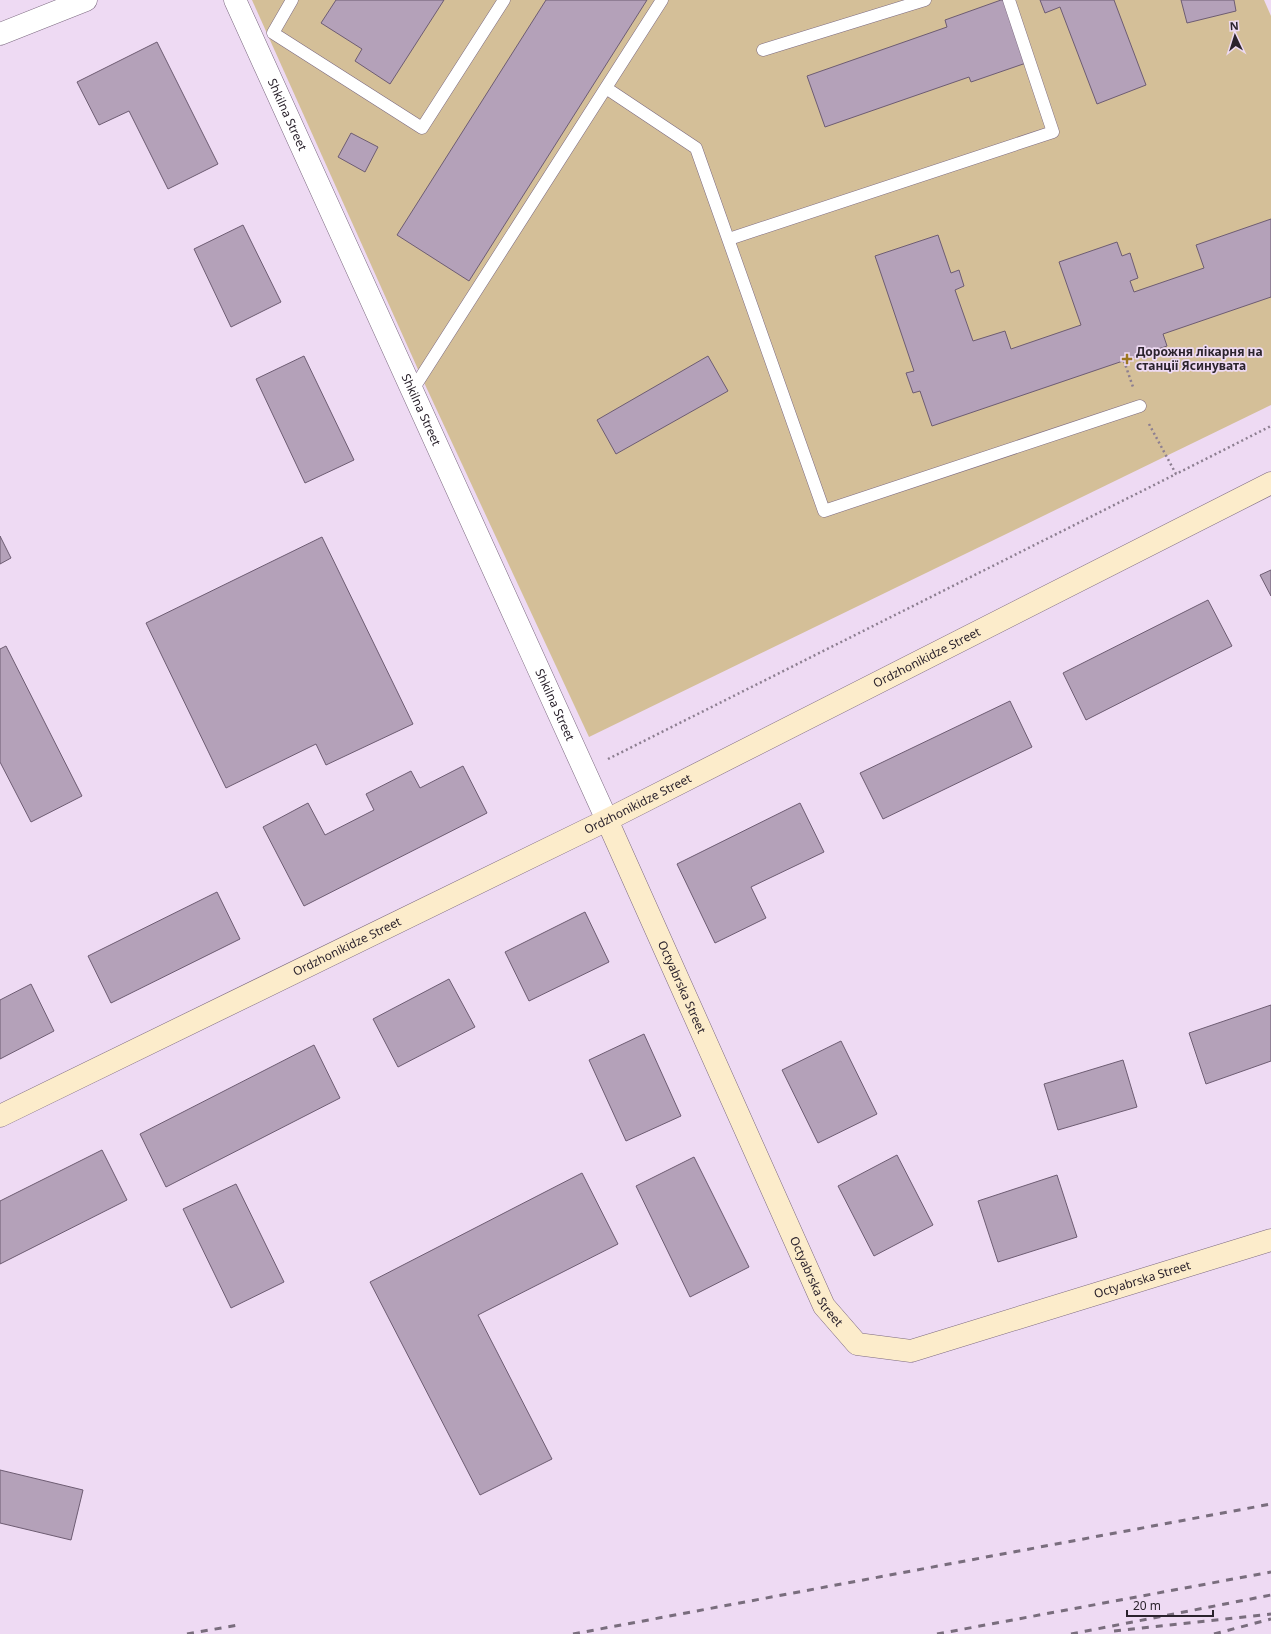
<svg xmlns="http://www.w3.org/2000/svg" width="1271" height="1634" viewBox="0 0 1271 1634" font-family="'Noto Sans',sans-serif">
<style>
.green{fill:#d4bf98}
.building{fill:#b4a1b9;stroke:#6d5c72}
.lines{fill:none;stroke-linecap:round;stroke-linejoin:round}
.service-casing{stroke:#7c6a80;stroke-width:13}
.minor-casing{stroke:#7c6a80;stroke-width:23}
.secondary-casing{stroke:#7c6a80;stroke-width:23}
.path{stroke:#8d7f91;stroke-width:2.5;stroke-dasharray:2 3;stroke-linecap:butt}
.service{stroke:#fff;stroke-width:12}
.minor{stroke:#fff;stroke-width:22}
.secondary{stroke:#fceccb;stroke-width:22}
.rail{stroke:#796d7d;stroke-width:3;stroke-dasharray:7 7;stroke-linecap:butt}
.poi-dot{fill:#9c7622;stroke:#eedaf3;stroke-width:1.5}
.labels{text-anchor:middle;stroke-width:3.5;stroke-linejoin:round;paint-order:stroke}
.street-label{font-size:12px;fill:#2b232d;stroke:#eedaf3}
.poi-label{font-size:12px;font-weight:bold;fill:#2b232d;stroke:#eedaf3;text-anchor:start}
</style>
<rect width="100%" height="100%" fill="#eedaf3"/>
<!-- green -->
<path class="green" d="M252 0H1264L1271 16V405L589 737 421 376Z"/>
<!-- building -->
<path class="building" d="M336 0H444L390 84 355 61 362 49 321 23Z
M546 0H647L469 281 397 235Z
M1001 0H1007L1029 62 971 82 969 77 825 127 807 76 947 27 945 20Z
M1040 0H1114L1146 85 1097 104 1060 7 1045 13Z
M1181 0H1234L1236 11 1187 23Z
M157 42 218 164 168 189 129 111 99 125 77 82Z
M351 133 378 147 365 172 338 157Z
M1271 219V297L1163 334 1167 346 932 426 920 391 913 393 906 373 914 371 875 256 938 235 951 273 959 270 964 286 955 290 973 341 1005 331 1011 349 1081 325 1059 262 1117 242 1122 256 1130 253 1138 278 1130 281 1134 292 1204 268 1196 245Z
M243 225 281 302 231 327 194 249Z
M304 356 354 460 305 483 256 379Z
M708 356 728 391 616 454 597 420Z
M0 536 11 558 0 564Z
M322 537 413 724 326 765 316 744 226 788 146 623Z
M1271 570V596L1260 575Z
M1208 600 1232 646 1086 720 1063 673Z
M6 646 82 796 31 822 0 762V649Z
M1010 701 1032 747 883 819 860 773Z
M463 766 487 813 304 906 263 827 308 803 325 835 374 810 366 794 411 771 420 788Z
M800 803 824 852 751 887 766 918 715 943 677 864Z
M217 892 240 939 111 1003 88 956Z
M585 912 609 962 529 1001 505 952Z
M449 979 475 1027 398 1067 373 1019Z
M31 984 54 1031 0 1059V1000Z
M1271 1005V1061L1206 1084 1189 1033Z
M644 1034 681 1116 626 1141 589 1060Z
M841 1041 877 1114 818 1143 782 1070Z
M314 1045 340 1098 166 1187 140 1134Z
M1123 1060 1137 1107 1058 1130 1044 1084Z
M102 1150 127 1200 0 1264V1201Z
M897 1155 933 1225 874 1256 838 1186Z
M694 1157 749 1267 690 1297 636 1186Z
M582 1173 618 1244 478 1315 552 1459 480 1495 370 1282Z
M1057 1175 1077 1237 998 1262 978 1201Z
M236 1184 284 1282 231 1308 183 1209Z
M0 1470 83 1490 71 1540 0 1523Z"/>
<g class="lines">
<defs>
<path id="service" d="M292 0 273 33 422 128 504 0
M763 50 925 0
M606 88 696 148 824 511 1140 406
M729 239 1053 132 1009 0
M412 391 662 0"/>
<g id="minor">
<path id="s1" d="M235 0 607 820"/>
<path d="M0 34 86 0"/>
</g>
<g id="secondary">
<path id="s2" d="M607 820 824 1306 857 1344 911 1351 1271 1240"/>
<path id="s3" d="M0 1116 607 820 1271 483"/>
</g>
</defs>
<!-- service casing -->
<use href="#service" class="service-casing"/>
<!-- minor casing -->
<use href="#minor" class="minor-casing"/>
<!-- secondary casing -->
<use href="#secondary" class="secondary-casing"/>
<!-- path -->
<path class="path" d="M1124 361 1133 387
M1149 424 1176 474 1271 426
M608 759 1176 474"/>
<!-- service -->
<use href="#service" class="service"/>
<!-- minor -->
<use href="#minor" class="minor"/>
<!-- secondary -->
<use href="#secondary" class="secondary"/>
<!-- rail -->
<path class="rail" d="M1114 1631 1271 1614
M187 1634 238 1625
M573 1634 1271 1504
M937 1634 1271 1572
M1071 1634 1271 1595
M1214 1634 1271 1619"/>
</g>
<!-- markers -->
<path class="poi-dot" d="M1125 353h4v4h4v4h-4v4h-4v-4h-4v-4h4z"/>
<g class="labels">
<!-- street labels -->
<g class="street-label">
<text dy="4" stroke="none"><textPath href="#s1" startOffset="126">Shkilna Street</textPath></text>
<text dy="4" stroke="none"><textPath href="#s1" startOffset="450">Shkilna Street</textPath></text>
<text dy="4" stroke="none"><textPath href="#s3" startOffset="1034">Ordzhonikidze Street</textPath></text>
<text dy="4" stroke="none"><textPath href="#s1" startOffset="774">Shkilna Street</textPath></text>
<text dy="4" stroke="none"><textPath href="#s3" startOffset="710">Ordzhonikidze Street</textPath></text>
<text dy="4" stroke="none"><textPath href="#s3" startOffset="386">Ordzhonikidze Street</textPath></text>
<text dy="4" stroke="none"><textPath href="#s2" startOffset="183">Octyabrska Street</textPath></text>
<text dy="4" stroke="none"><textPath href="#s2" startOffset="507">Octyabrska Street</textPath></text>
<text dy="4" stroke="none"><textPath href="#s2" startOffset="879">Octyabrska Street</textPath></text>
</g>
<!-- poi labels -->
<g class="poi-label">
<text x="1136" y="356">Дорожня лікарня на<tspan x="1136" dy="14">станції Ясинувата</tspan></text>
</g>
</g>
<!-- north arrow -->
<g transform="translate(1235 36) rotate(356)" stroke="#eedaf3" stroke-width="3" paint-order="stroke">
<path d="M0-3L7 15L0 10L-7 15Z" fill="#2b232d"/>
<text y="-6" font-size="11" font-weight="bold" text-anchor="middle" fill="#2b232d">N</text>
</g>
<!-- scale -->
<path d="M1127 1610v6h86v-6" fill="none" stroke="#2b232d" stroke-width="2"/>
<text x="1133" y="1610" font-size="12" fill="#2b232d" stroke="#eedaf3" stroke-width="3" paint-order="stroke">20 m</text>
</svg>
